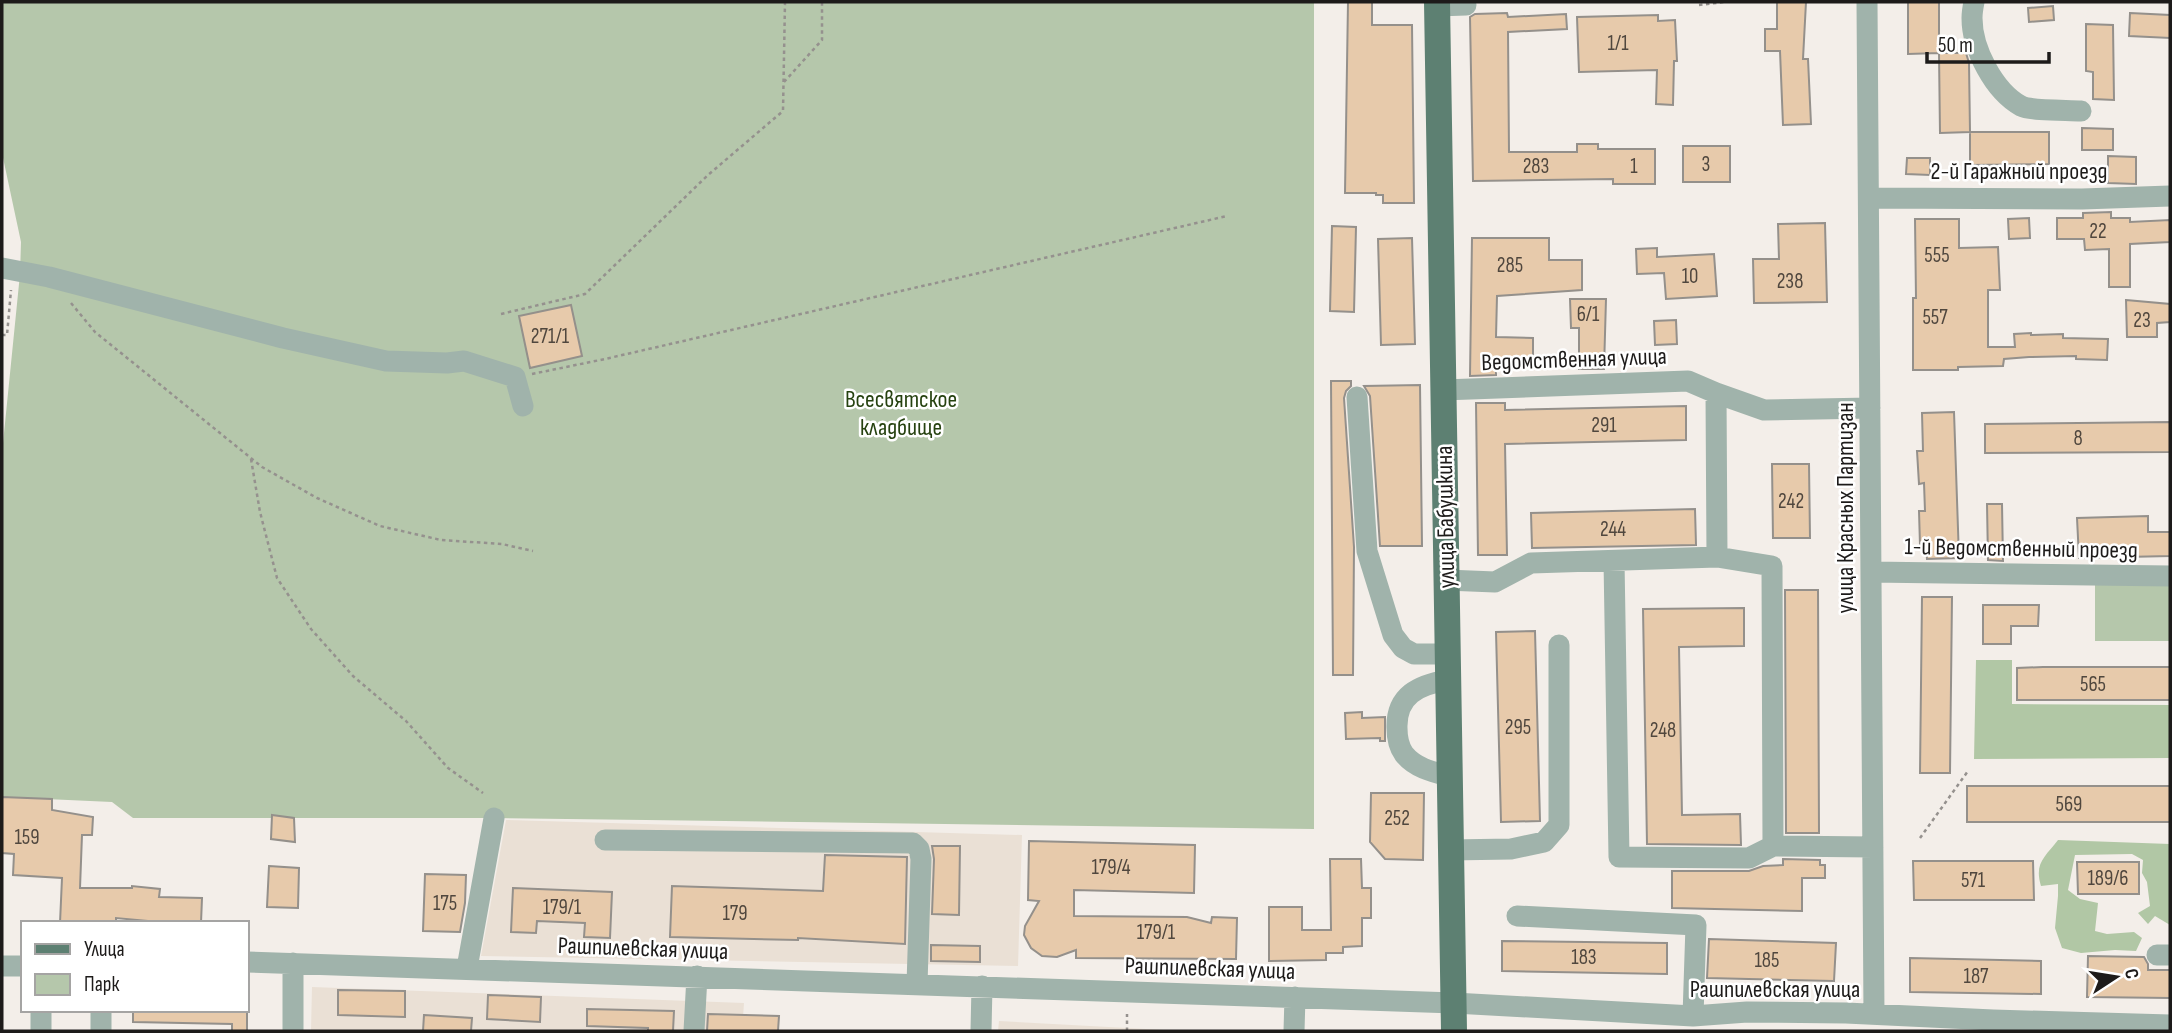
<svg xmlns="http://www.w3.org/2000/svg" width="2172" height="1033" viewBox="0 0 2172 1033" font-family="'Sofia Sans Condensed',sans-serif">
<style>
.built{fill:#eae0d5}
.green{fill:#b5c7ab}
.forest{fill:#b1c7a5}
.building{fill:#e7caab;stroke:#94908b;stroke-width:2}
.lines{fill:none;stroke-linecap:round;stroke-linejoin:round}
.path{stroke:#95918e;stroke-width:2.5;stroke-dasharray:3.5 3.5;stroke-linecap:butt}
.minor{stroke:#a0b3ab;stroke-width:21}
.major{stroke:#5d8072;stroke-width:26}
.labels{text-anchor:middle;stroke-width:5;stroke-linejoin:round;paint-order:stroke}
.number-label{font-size:21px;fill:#50473e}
.street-label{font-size:24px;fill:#1d1b1a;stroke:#fff}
.park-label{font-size:24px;fill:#264210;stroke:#fff}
</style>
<rect width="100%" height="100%" fill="#f3eee9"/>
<!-- built -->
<path class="built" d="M506 820 1022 835 1018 966 481 956Z
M312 987 744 1003 742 1031H311Z
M999 1021 1127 1028 1182 1031H998Z"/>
<!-- green -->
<path class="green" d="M2 2H1314V829L494 818H133L112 802 2 797V453L20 274 21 242 2 153Z
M2170 582V641H2095V583Z"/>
<!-- forest -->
<path class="forest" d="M1976 660H2012V704L2170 705V758L1974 759Z
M2058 840 2170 844V925L2155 916 2148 924 2138 913 2150 906 2147 882 2142 873 2143 860 2132 854 2075 855 2068 890 2080 899 2098 903 2095 931 2107 934 2134 932 2142 938 2136 951 2115 950 2081 953 2062 948 2055 928 2058 896V884L2041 886C2034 863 2045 857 2058 840Z"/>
<!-- building -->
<path class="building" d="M1348 2H1372V25H1412L1414 203H1383V195H1376V193H1345Z
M1777 2H1806L1803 59H1808L1811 124 1783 125 1780 51H1765V29H1777Z
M1908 2H1939V53L1908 54Z
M2053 6 2054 20 2029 22 2028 8Z
M1507 13 1508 17 1566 14 1567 29 1508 32 1509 152H1577V144H1598V149H1655V184H1613V179L1473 181 1470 17 1475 14Z
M2130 13 2170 15V38L2129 36Z
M1658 15V21L1675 20 1677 61H1674L1673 105 1656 104 1657 70 1579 72 1577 17Z
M2086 24 2113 25 2114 100 2093 99V72L2086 71Z
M1939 53H1966L1969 63 1970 132 1940 133Z
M2082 128 2113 129V150H2082Z
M1970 132H2049V164L1970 165Z
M1683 146H1730V182H1683Z
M2108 156 2136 157V184L2108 183Z
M1907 158H1930V175L1906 174Z
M2111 212V218H2130V222L2170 220V242L2130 244V287H2109V249L2085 250 2084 239H2057V218H2083V213Z
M2029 218 2030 238 2009 239 2008 219Z
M1915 219H1959V248L1998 247 2000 290H1988V347H2015L2014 334 2031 333V335L2063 334V338L2108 339 2107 360 2076 359V356L2029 357 2004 359 2003 366 1958 367V370H1913V298H1916Z
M1825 223 1827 302 1754 303 1753 259H1779L1778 224Z
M1332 226 1356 227 1354 312 1330 311Z
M1412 238 1415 344 1381 345 1378 239Z
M1472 238H1549V260H1582V290L1497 296 1496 337 1533 338V366L1496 365V375L1470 376Z
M1657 248V257L1714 254 1717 296 1666 299 1664 273 1637 274 1636 249Z
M1570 299H1606L1604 369H1579V328H1571Z
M2126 300 2170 304V322L2157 323V337H2127Z
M571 305 582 356 530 368 519 316Z
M1676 320 1677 344 1655 345 1654 321Z
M1331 381H1351V386L1346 391 1344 398 1354 547 1353 675H1333Z
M1420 385 1422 546H1380L1370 396 1364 386Z
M1476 403H1505V410L1686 406V440L1505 444 1507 555H1478Z
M1954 412 1959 558 1927 559 1926 544 1920 545 1919 511H1925L1924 483 1919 484 1917 451H1923L1922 413Z
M2170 422V452L1985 453V424Z
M1772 464H1809L1810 538H1773Z
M1987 504H2002L2003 561 1988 560Z
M1695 509 1696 545 1532 548 1531 513Z
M2148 516V532H2170V556L2079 558 2077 518Z
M1785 590H1818L1819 833H1786Z
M1922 597H1952L1950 773H1920Z
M1983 605H2039L2038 626H2011V644H1983Z
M1744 608V646L1679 647 1682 815 1740 814 1741 845 1647 844 1643 609Z
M1535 631 1540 821 1501 822 1496 632Z
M2043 667H2170V700H2017V668Z
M1362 712V718L1385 717V741H1380V738L1346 739 1345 713Z
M1967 786H2170V822H1967Z
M1371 793H1424L1423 860 1385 859 1370 842Z
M2 797 52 799V810L93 817 92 835H82L80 888H132V886L160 889 159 897 202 898 201 923 159 922 116 918V923H60L62 878 13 875 14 854 2 853Z
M272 815 294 818 295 842 271 839Z
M1029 841 1195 845 1194 893 1074 890V916L1187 917 1211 923 1212 917 1237 918 1236 959 1076 958V950L1057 957 1042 956 1031 948 1024 935 1025 926 1039 901 1028 900Z
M932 846H960L959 915 932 914 934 859Z
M825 855 907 857 905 944 798 938V940L670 937 672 886 823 891Z
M1330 859H1361L1362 888H1371V918H1362V946L1343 947V953H1326V960L1269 961V907H1302V930H1331Z
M1783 859 1820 860V865H1825V878H1802V911L1672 908V871H1749L1763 866 1783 865Z
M1913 861H2033L2034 900H1914Z
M2077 862H2139V894H2078Z
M269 866 299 868 298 908 267 907Z
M425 874 466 875 465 903 460 932 423 931Z
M513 888 612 892 610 938 584 937 585 923 537 921 536 933 511 932Z
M1709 939 1836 943 1834 981 1707 978Z
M1502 941 1667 943V974L1502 971Z
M931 945 980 946V962L931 961Z
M2088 956 2144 957 2148 964V970H2170V998L2087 997Z
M1910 958 2041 961V994L1910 992Z
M338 990 405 991V1017L338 1015Z
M488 995 541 997 540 1022 487 1019Z
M587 1009 674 1011 673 1031H648V1028L587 1026Z
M133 1010H247V1031H232V1024L133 1022Z
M708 1014 779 1016 778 1031H707Z
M424 1015 472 1018 471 1031H423Z"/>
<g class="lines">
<!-- path -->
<path class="path" d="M1699 5 1724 2
M784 82 822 40V2
M71 303 95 332 262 467 317 498 380 526 441 540 502 544 533 551
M501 314 585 294 708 175 783 111 785 2
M2 335H7L11 290
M532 374 605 359 1227 216
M251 459 260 512 277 578 311 629 353 676 406 721 448 768 483 793
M1920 838 1968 771
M1127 1031V1014"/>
<!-- minor -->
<path class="minor" d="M1867 2 1874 1014
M1974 2C1973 7 1972 13 1972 18 1972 49 1994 91 2021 106 2031 111 2068 110 2081 111
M1437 6 1466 5
M1869 198 2082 199 2170 196
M2 268 49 277 283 338 386 361 447 363 464 361 515 377 523 406
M1443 390 1688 381 1716 393 1764 410 1870 408
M1357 397 1367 551 1393 635 1403 648 1414 654H1447
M1717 557 1772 566 1773 846
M1614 561 1619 857 1749 858 1773 846 1873 847
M1871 572 2170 576
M1446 580 1495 582 1531 563 1717 557 1716 393
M1447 680C1419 685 1396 695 1397 728 1397 737 1399 747 1404 754 1415 768 1433 772 1449 776
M605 840 913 843 919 849 921 859 917 984
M1450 850 1511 849 1544 842 1559 825V645
M1517 916 1696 925 1693 1016
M2157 955H2170
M247 962 1454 1003 1693 1016 1747 1012 1846 1013 1993 1020 2170 1025
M2 966H23
M467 968 494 818
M41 1031V1010
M101 1031V1010
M293 1031V963
M694 1031 697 976
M981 1031 982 986
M1294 1031 1295 997"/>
<!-- major -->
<path class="major" d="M1437 2 1454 1031"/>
</g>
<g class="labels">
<!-- number labels -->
<g class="number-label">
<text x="1618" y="50">1/1</text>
<text x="1706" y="171">3</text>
<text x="1536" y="173">283</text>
<text x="1634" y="173">1</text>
<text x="2098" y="238">22</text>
<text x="1937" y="262">555</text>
<text x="1510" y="272">285</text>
<text x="1690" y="283">10</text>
<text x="1790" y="288">238</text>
<text x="1588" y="321">6/1</text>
<text x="1935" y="324">557</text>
<text x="2142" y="327">23</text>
<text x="550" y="343">271/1</text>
<text x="1604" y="432">291</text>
<text x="2078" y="445">8</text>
<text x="1791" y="508">242</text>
<text x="1613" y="536">244</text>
<text x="2093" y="691">565</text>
<text x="1518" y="734">295</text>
<text x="1663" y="737">248</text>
<text x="2069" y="811">569</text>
<text x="1397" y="825">252</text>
<text x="27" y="844">159</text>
<text x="1111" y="874">179/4</text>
<text x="2108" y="885">189/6</text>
<text x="1973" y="887">571</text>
<text x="445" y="910">175</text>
<text x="562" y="914">179/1</text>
<text x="735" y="920">179</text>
<text x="1156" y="939">179/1</text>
<text x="1584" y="964">183</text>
<text x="1767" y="967">185</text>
<text x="1976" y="983">187</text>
</g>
<!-- street labels -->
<g class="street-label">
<text x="2019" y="179">2-й Гаражный проезд</text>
<text transform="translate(1574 359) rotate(-2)" y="8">Ведомственная улица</text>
<text transform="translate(1845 508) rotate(-90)" y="8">улица Красных Партизан</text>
<text transform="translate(1445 517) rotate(-91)" y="8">улица Бабушкина</text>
<text transform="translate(2021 548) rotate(1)" y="8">1-й Ведомственный проезд</text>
<text transform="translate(643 948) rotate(2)" y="8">Рашпилевская улица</text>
<text transform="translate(1210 968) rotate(2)" y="8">Рашпилевская улица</text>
<text x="1775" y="997">Рашпилевская улица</text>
</g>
<!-- park labels -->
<g class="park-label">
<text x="901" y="407">Всесвятское<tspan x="901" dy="28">кладбище</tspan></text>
</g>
</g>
<!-- border -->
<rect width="2172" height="1033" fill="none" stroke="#1d1b1a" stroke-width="7"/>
<!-- legend -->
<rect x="21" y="921" width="228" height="91" fill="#ffffff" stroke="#a5a4a3" stroke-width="2"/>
<rect x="35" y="944" width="35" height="10" fill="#5d8072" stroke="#a5a4a3" stroke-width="2"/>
<text x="84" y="956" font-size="21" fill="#1d1b1a">Улица</text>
<rect x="35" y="974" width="35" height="21" fill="#b5c7ab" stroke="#a5a4a3" stroke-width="2"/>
<text x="84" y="991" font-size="21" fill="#1d1b1a">Парк</text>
<!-- north arrow -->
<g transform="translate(2116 977) rotate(78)" stroke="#ffffff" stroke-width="5" paint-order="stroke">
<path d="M0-5L12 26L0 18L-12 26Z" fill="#1d1b1a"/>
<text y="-10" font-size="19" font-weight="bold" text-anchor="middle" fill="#1d1b1a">С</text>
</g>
<!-- scale -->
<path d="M1927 52v10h122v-10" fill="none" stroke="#1d1b1a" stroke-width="3.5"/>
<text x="1938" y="52" font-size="21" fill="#1d1b1a" stroke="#ffffff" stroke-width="5" paint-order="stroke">50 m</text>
</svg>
